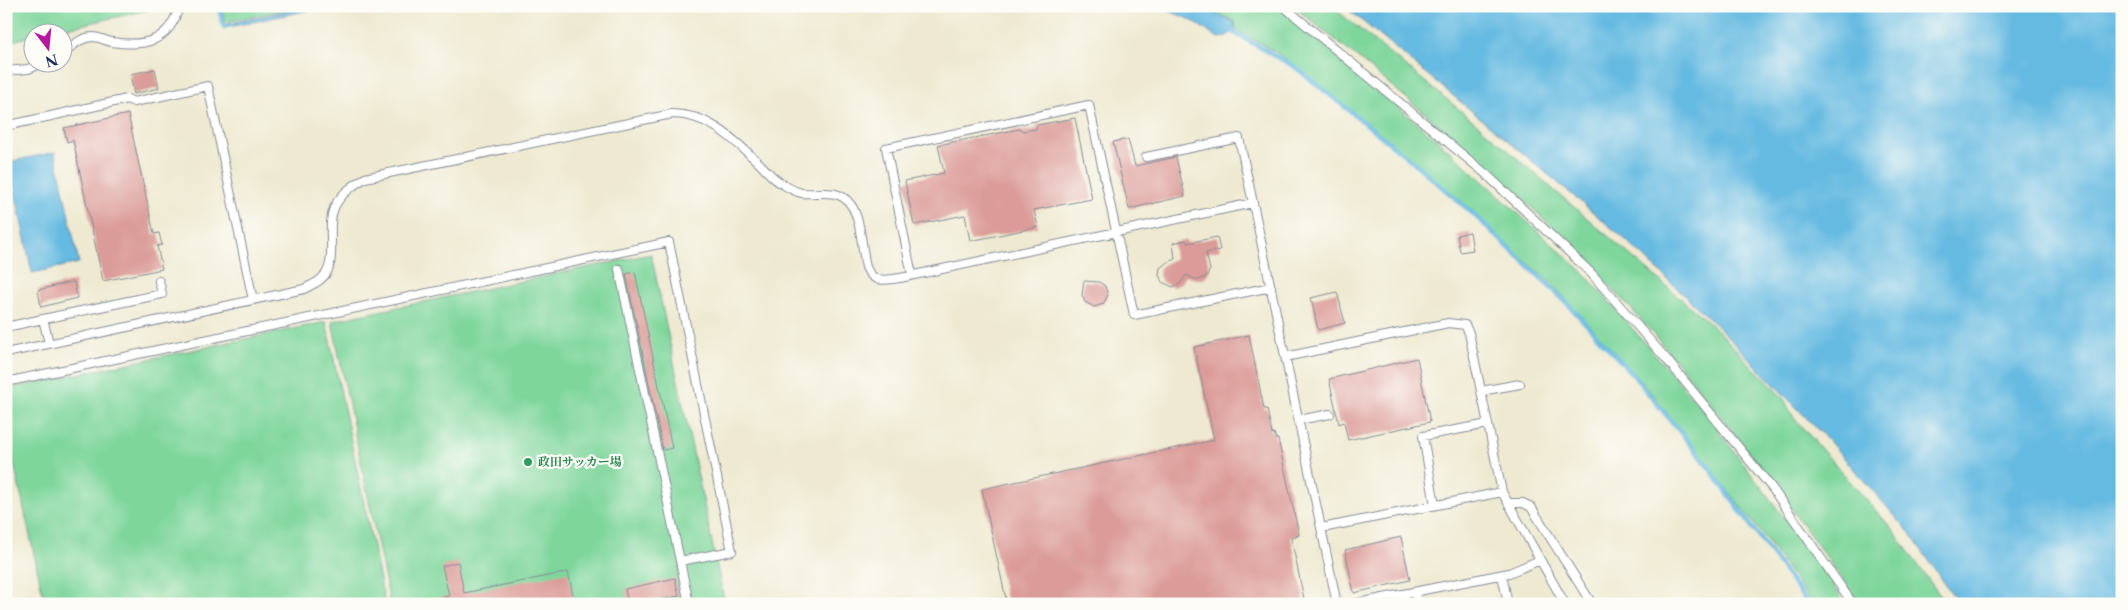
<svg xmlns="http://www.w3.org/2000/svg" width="2128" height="610" viewBox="0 0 2128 610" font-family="'Libre Caslon Text','Noto Serif JP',serif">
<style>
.green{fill:#7ed69b;stroke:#4c827c}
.water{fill:#65bae1;stroke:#4074a0}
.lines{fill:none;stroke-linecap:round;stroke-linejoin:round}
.stream{stroke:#65bae1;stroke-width:4.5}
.building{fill:#db9b98}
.lane-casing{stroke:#848c97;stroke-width:10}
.lane{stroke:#fff;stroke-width:8}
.leisure-dot{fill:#2e9e5b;stroke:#fdfcf7;stroke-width:2}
.labels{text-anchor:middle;stroke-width:4.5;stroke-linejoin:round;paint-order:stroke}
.leisure-label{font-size:12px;font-weight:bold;fill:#27864d;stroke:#fdfcf7;text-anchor:start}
</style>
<rect width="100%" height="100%" fill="#fdfcf7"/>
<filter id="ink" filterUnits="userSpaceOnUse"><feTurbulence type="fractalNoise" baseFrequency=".02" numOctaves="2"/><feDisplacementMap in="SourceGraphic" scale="10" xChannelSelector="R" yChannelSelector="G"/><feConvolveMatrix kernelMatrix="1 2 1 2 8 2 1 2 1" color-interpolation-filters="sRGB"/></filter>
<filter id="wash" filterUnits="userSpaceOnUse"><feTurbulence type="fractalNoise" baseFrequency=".0096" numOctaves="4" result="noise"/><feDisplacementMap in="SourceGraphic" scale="20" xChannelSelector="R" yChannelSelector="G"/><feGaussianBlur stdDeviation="1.12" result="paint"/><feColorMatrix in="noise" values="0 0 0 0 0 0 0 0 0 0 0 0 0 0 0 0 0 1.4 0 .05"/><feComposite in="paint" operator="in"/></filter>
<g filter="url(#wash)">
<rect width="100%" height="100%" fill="#eee9d0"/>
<!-- green -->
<path class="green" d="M6 6H166L49 32H32V36L8 42Z
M221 6H304L225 22Z
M1199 6H1277L1436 139 1583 272 1699 405 1801 540 1846 604H1812L1766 539 1649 390 1552 284 1384 136 1279 54 1236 30 1235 21Z
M1293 6H1331L1476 123 1714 327 1784 399 1794 418 1893 530 1946 604H1860C1776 487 1691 369 1591 266 1499 171 1395 88 1293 6Z
M651 254 725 604H390L332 321Z
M326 322 385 604H45L6 427V389Z"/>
<!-- water -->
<path class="water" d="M310 6H328L224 28 222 25Z
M1157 6H1197L1234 22 1235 30 1225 37 1218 38 1191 20Z
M1344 6H2122V604H1959L1909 532 1830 442 1719 328 1626 240 1513 145Z
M55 152 79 263 32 273 9 162Z"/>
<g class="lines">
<!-- stream -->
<path class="stream" d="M218 6 224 27 227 26
M1231 31 1295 67 1407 157 1470 211 1564 300 1634 376 1701 457 1808 604"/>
</g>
<g id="blocks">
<!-- building -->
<path class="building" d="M155 69 159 88 134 94 130 74Z
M128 114 154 234 159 233 162 245 157 246 162 269 103 281 73 140 67 142 64 128Z
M1075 118 1092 199 1034 210 1038 227 970 241 965 215 914 225 905 181 944 173 938 145 1020 129 1023 131 1036 129 1037 125Z
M1128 139 1135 166 1176 157 1185 196 1129 209 1113 142Z
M1470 232 1473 250 1460 252 1457 235Z
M1217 237 1220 250 1206 253 1210 270 1205 278 1197 280 1186 275 1180 284 1173 287 1162 282 1159 275 1160 268 1166 263 1175 259 1173 243 1186 240 1187 243Z
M635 272 672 448 663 450 626 274Z
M1084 281 1099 282 1105 286 1108 295 1103 304 1094 307 1085 302 1082 295Z
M71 282H74L77 298 41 307 38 290Z
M1337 292 1345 323 1318 330 1311 298Z
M1249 335 1264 409H1267L1272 434 1274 433 1276 439H1278L1299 535 1291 537 1305 604H1007L982 489 1214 440 1194 347Z
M1417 358 1430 422 1348 440 1344 422 1339 424 1329 379Z
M1401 537 1410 580 1354 593 1345 550Z
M458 562 464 593 568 572 574 600 567 601 568 604H439L438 598 449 596 442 566Z
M675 578 679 596 639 604H628L625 589Z"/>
</g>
</g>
<g filter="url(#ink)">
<use href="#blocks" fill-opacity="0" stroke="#848c97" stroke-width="1"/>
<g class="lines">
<defs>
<path id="lane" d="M1283 6 1486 174 1591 273 1668 361 1772 488 1853 604
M62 54C72 47 80 37 93 37 99 37 106 41 112 42 144 47 170 42 179 6
M6 71 28 69 46 62
M6 126 127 99 134 102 208 86 253 300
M1146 157 1239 138 1253 203
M619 269 689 604
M912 275 886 148 1089 105 1134 315 1271 287
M43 319 162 294 159 281
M6 327 43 319 49 343
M6 353 304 289C309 286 317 283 321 279 341 263 323 226 336 204 343 192 354 185 365 178L672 114C709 114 733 139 759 163 767 171 774 180 784 185 789 188 796 192 802 193 819 195 838 187 851 205 861 219 862 250 866 267 873 284 884 280 900 278L1253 203 1337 604
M1285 357 1448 323 1465 325 1469 333 1502 492 1565 604
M6 382 669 242 732 551 680 561
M1481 391 1520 384
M1299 420 1330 414
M1508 503H1523L1531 507 1592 604
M1435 505 1423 436 1488 424
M1322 528 1502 492
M1502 575 1508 604
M1415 592 1417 604
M1353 604 1509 573 1540 560"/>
</defs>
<!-- lane casing -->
<use href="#lane" class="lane-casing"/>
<!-- lane -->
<use href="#lane" class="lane"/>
</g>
</g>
<!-- markers -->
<circle class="leisure-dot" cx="528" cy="462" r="5"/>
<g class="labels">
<!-- leisure labels -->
<g class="leisure-label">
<text x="538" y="466">政田サッカー場</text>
</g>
</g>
<!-- margin -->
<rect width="2128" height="610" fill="none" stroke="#fdfcf7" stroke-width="25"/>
<!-- north arrow -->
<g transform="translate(48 48) rotate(164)"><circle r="24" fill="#fdfcf7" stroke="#a3aaba"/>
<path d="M0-4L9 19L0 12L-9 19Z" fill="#b5179e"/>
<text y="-8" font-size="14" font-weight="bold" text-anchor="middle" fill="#1b2f5e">N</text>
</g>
</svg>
